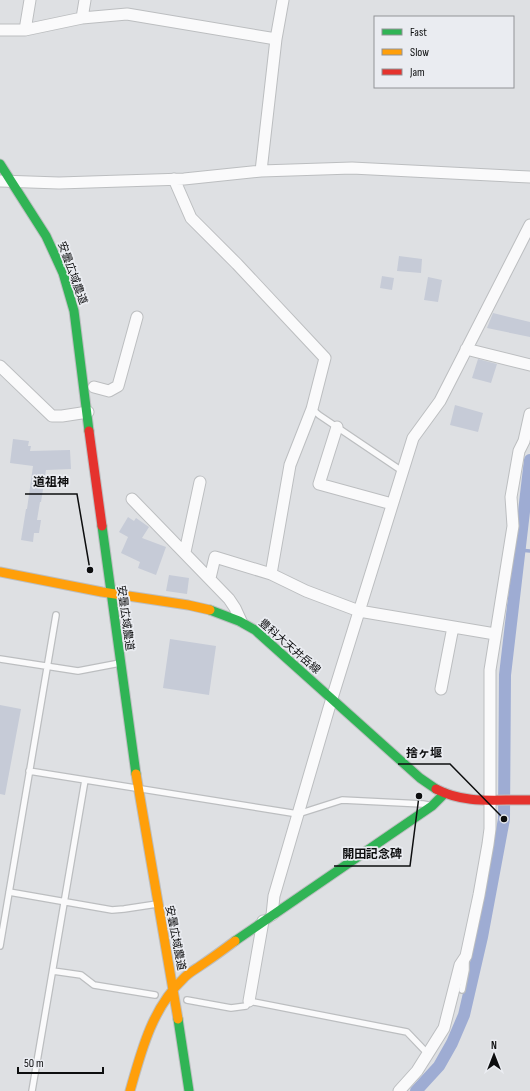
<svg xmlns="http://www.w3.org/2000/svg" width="530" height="1091" viewBox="0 0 530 1091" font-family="'Sofia Sans Condensed','Noto Sans JP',sans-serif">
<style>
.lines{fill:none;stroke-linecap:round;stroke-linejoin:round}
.stream{stroke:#9eacd3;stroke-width:3.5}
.canal{stroke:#9eacd3;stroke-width:12}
.building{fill:#c6cbd7}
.lane-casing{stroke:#bcbec0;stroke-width:8}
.street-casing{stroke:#bcbec0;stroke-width:13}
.fast-casing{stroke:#bcbec0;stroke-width:11}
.slow-casing{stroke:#bcbec0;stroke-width:11}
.jam-casing{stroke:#bcbec0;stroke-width:11}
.lane{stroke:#fafafb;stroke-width:5.5}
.street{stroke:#fafafb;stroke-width:11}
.fast{stroke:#30b455;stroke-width:9}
.slow{stroke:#ff9f0a;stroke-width:9}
.jam{stroke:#e5322d;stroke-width:9}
.labels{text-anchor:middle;stroke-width:3.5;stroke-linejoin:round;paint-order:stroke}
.street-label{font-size:11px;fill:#0d0e0f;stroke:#eaecf1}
.leader{fill:none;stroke:#0d0e0f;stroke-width:1.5}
.callout-dot{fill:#0d0e0f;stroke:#eaecf1;stroke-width:1.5}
.callout-label{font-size:12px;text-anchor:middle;font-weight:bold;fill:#0d0e0f;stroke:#eaecf1;stroke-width:3.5;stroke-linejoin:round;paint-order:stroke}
</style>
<rect width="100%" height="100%" fill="#dee0e3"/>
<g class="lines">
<!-- stream -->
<path class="stream" d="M519 550 530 551"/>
<!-- canal -->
<path class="canal" d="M416 1091 439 1066 452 1043 464 1015 482 937 504 819 505 675 530 460"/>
</g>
<!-- building -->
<path class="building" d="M399 256 422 259 421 273 397 271Z
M382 276 394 278 392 290 380 288Z
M428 277 442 280 438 302 424 300Z
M493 313 530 322V337L487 328Z
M478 359 497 364 491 383 472 378Z
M455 405 483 413 478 432 450 425Z
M13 439 29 441 28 446H31L30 451 70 450 71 469 46 470 41 502H40L37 520H41L39 533H34L33 542 21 540 26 509H27L33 466 10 463Z
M128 517 134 521 136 518 149 527 142 538 166 547 156 575 138 568 140 562 121 553 128 537 119 532Z
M169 575 189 578 187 594 166 591Z
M170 639 216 646 209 695 163 688Z
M0 705 21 709 5 795 0 794Z"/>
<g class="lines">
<defs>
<path id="lane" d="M312 409 319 415 402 471
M0 659 78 671 120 663
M29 771 298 814 342 800 423 804 428 805
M9 892 112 910 124 909 157 904
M0 946 56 615
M53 971 81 975 94 985 155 995
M462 990 466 970V959
M187 1000 231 1008 246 1006 249 1001 407 1032 428 1054
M32 1091 85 780"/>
<path id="street" d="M82 18 85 0
M0 30H25L82 18 127 14 276 39
M25 30 30 0
M261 171 276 39 283 0
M174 179 191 218 237 264 325 358 312 409 290 465 271 574
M0 181 59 183 184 179 261 171 352 168 530 177
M466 349 530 365
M0 366 52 416H62L88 412
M94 387 109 391 118 386 137 317
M337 427 319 484 392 504
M132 499 229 599 235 608 241 621
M185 552 200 482
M210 578 215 557 271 574 306 591 359 611 495 634
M441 689 453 627
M272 915 274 896 329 708 413 438 440 401 530 225
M249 1001 263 921
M399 1091 417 1071 444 1028 460 965 466 956 479 895 488 844 490 829V670L513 526 511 497 519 451 524 441 530 414"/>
<path id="fast" d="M0 164 46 236 63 273 74 311 89 431
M102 526 136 774
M210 610 239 621 255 630 420 778 436 789
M235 941 432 806 445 793
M178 1019 189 1091"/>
<path id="slow" d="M0 572 102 592 188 605 210 610
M136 774 178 1019
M130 1091C141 1052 152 1008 183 979 187 974 194 970 200 966 212 958 223 950 235 941"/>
<path id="jam" d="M89 431 102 526
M436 789C467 805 497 799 530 800"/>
</defs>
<!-- lane casing -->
<use href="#lane" class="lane-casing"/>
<!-- street casing -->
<use href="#street" class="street-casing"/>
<!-- fast casing -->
<use href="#fast" class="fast-casing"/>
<!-- slow casing -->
<use href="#slow" class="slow-casing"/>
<!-- jam casing -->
<use href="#jam" class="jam-casing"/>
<!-- lane -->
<use href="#lane" class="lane"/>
<!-- street -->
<use href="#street" class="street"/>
<!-- fast -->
<use href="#fast" class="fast"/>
<!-- slow -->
<use href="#slow" class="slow"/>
<!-- jam -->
<use href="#jam" class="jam"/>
</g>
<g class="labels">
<!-- street labels -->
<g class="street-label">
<text transform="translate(73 273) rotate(70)" y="4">安曇広域農道</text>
<text transform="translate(126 618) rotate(82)" y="4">安曇広域農道</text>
<text transform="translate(290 646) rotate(41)" y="4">豊科大天井岳線</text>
<text transform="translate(176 938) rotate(79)" y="4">安曇広域農道</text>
</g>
</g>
<!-- callouts -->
<path class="leader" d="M90 570L77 494H25M504 819L450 764H398M419 796L410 866H334"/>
<g class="callout-dot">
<circle cx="90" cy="570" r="4"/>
<circle cx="504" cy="819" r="4"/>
<circle cx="419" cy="796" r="4"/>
</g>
<g class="callout-label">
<text x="51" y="486">道祖神</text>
<text x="424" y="757">捨ヶ堰</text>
<text x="372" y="858">開田記念碑</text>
</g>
<!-- legend -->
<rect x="374" y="16" width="140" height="72" fill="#eaecf1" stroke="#929397"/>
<rect x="382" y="29" width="20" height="6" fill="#30b455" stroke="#929397"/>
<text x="410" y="36" font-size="12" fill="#0d0e0f">Fast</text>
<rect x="382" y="49" width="20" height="6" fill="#ff9f0a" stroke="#929397"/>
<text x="410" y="56" font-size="12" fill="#0d0e0f">Slow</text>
<rect x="382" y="69" width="20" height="6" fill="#e5322d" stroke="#929397"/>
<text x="410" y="76" font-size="12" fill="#0d0e0f">Jam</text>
<!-- north arrow -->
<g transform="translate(494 1055)" stroke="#eaecf1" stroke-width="3" paint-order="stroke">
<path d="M0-3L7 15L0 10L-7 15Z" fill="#0d0e0f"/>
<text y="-6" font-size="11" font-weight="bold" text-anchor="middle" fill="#0d0e0f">N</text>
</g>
<!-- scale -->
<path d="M18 1067v6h85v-6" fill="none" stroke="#0d0e0f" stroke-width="2"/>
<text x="24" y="1067" font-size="12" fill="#0d0e0f" stroke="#eaecf1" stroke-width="3" paint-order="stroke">50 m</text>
</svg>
